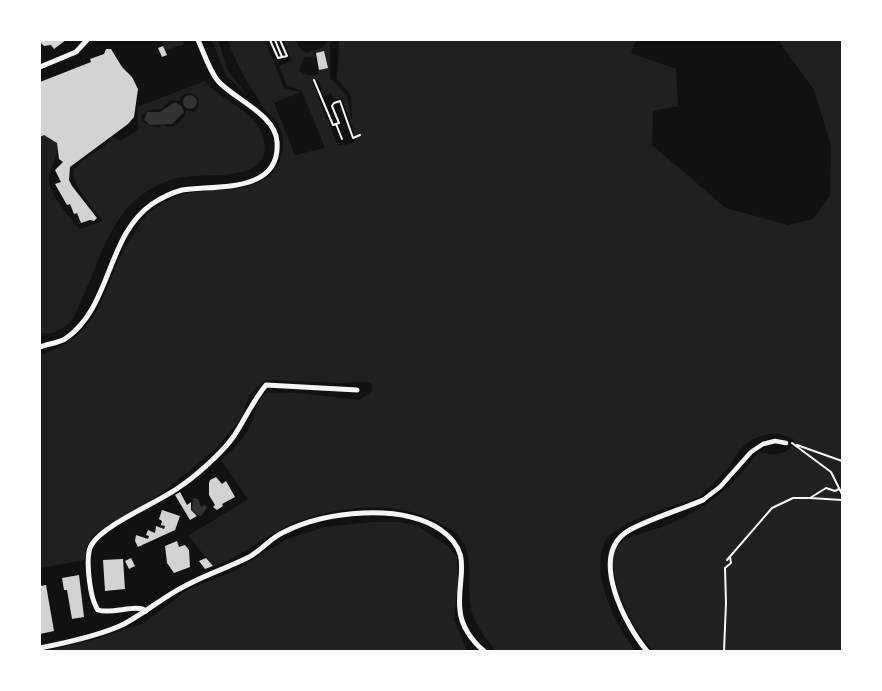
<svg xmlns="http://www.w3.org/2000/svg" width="882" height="691" viewBox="0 0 882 691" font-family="Roboto,sans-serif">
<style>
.green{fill:#202020;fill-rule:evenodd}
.water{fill:#333}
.building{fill:#d3d3d3}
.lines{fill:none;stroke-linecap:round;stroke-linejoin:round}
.path{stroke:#f5f5f5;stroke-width:2}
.pedestrian{stroke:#f5f5f5;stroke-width:4.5}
.minor{stroke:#f5f5f5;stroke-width:5}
</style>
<rect width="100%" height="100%" fill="#111"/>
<!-- green -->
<path class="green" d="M161 40H182L184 44 165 51Z
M212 40H218L227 69 248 97 225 74Z
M228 40H265L284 88 300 92 274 103 295 155 325 148 302 91 287 85 279 66 292 61 283 40H295L301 50 307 53 323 47 328 40H332L330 44V78L347 96 352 122 351 95 337 79 339 40H636L631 53 676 69 678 106 653 111 652 145 726 208 788 225 813 219 830 195 831 145 814 90 778 40H842V651H654C648 643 640 636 635 627 625 611 601 556 621 542 634 533 653 531 667 525 706 509 734 486 758 452 774 454 788 458 794 440 776 428 754 435 740 450 735 455 733 461 729 466 725 472 705 492 700 496 694 500 685 501 678 504 659 510 614 524 605 542 589 572 616 627 636 651H496C486 639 475 625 471 609 466 585 476 557 459 536 456 532 450 530 446 527 402 498 336 505 289 525 262 537 242 558 213 566L188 536 248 499 221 460C232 450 245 438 251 424 257 408 253 407 266 393 298 391 328 397 359 400L372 391V384L367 382 340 383 266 380 249 395 242 417 217 448 163 492 93 536 86 548 85 560 40 568V355C109 331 98 290 131 238 137 230 141 219 149 213 161 204 174 196 189 193 219 187 271 197 281 156 285 143 283 128 273 117 270 114 265 111 263 107 250 85 235 64 228 40ZM314 53H316L319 71 317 75H307L299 71 304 57 315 58ZM318 80 324 95 331 93 334 100 342 98 353 128 354 143 338 146 312 82Z
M205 81C219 99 244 106 257 125 263 133 266 144 264 154 257 182 201 172 178 178 156 183 135 197 122 215 105 238 96 268 84 294 80 303 77 314 71 321 64 329 50 336 40 333V137L44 135 57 143C59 157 51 164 49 177 47 191 70 219 80 229L103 221C95 211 70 183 74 170 76 165 83 160 88 157 97 150 106 146 112 137L120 141 140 129 138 127 137 107ZM190 93 198 97V108L194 112 186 110 185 116 175 126 167 127 162 124 160 127C154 127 140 126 142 115L149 110 161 109 171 100 179 101 181 96Z
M372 522H400L418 526 448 546 457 558 458 579 454 620 467 651H46L96 639 142 624 189 589 236 570 287 539 325 527Z"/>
<!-- water -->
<path class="water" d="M183 102a7 7 0 1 1 14 0a7 7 0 1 1-14 0Z
M175 102 181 106 184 112 172 124 150 125 144 120 147 112H160Z
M193 498 198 499 201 507 205 505 207 507 202 515 199 516 192 510Z"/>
<!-- building -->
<path class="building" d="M41 40H66L54 49 51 45 44 46 40 42Z
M163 46 167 55 162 57 158 48Z
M106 49H111L122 67 132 77 138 89 134 117 128 124 70 167 69 180 72 186 97 218 94 221 90 220 81 223 77 213 74 214 70 204 67 205 55 184 61 182 55 170 63 162 59 159 57 143 44 135 40 137V82L91 62 90 59 104 54Z
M324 51 328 68 319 70 316 53Z
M216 477 222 484 226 481 235 497 222 504 223 506 217 510 213 507 215 505 209 495V483L210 480Z
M180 492 187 505 191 502V510L197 516 190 520 175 495Z
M162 510 180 516 175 530 138 547 135 541 136 535 148 539 149 536 146 535 148 530 155 533 156 526 164 529 165 526 161 525 162 521 159 519Z
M177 541 179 547 185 545 189 550 190 567 174 573 167 563 165 546Z
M131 558 135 566 129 569 125 561Z
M206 558 213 566 205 569 199 561Z
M123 559 125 589 105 591 103 560Z
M79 575 84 617 72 619 67 590H64L62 578Z
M46 585 54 631 40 634V586Z"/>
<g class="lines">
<!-- path -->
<path class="path" d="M270 40 278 58 287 56 280 40
M275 40 282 57
M314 80 333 125 336 124 342 139
M336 124 339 123 332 106 334 103 340 101 353 138 360 135
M792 443 831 472 842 494
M797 445 842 461
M810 498 842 500
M727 560 772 508 793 498H810L826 488 835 491 839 489
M724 651 726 603 725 568 731 563 730 557"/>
<!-- pedestrian -->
<path class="pedestrian" d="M703 500 720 487 751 452 763 444 775 441 786 443"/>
<!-- minor -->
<path class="minor" d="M40 67 76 52 87 40
M40 347C48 344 58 343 65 339 112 307 106 236 152 204 161 198 171 193 182 190 215 185 281 194 277 142 276 115 234 99 218 81 209 70 204 53 198 40
M146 611C137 603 112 615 98 610 90 599 84 555 92 544 105 524 157 503 178 488 195 477 223 452 234 436 245 419 253 401 266 385L357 390
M40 648C65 643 102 635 124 624 145 613 163 597 185 586 205 575 227 568 247 558 260 552 270 538 284 532 326 511 401 503 441 530 475 554 456 578 460 610 461 626 472 641 484 651
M647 651C626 626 590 559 625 533 640 522 683 509 703 500"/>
</g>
<!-- border -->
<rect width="882" height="691" fill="none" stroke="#ffffff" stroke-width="82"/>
</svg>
